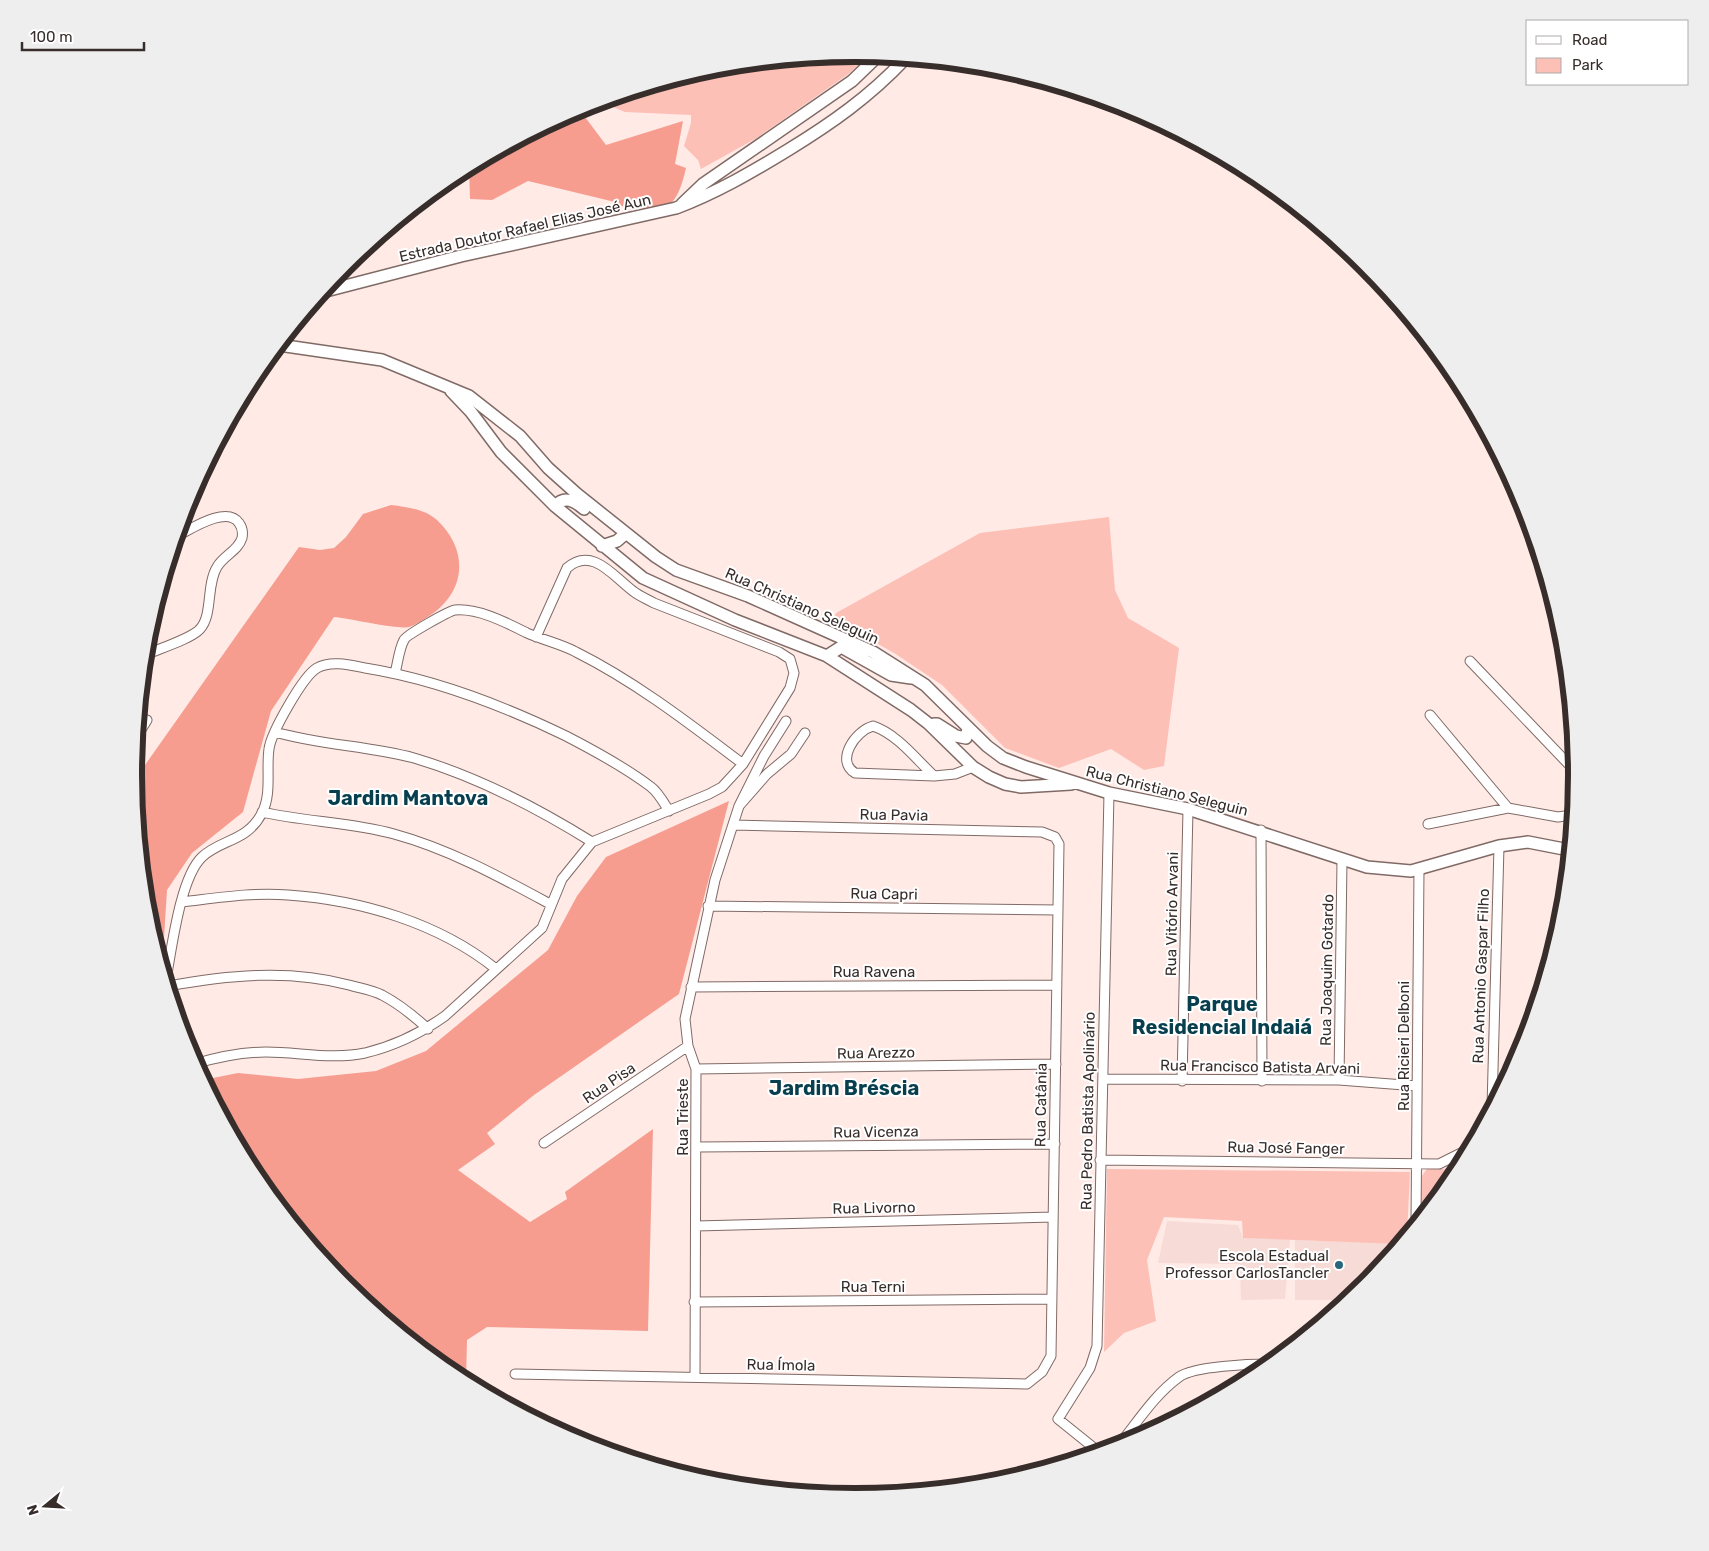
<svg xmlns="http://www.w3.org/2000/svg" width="1709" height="1551" viewBox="0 0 1709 1551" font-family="Rubik,sans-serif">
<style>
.built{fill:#f7dbd7}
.green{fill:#fdc0b7}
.forest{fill:#f79d90}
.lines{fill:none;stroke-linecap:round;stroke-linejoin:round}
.street-casing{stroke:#806a66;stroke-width:11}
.secondary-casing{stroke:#806a66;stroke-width:14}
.street{stroke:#fff;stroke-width:9}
.secondary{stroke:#fff;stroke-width:11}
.poi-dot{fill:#27667b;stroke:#fff;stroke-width:2}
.labels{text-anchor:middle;stroke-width:4;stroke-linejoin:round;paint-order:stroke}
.street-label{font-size:15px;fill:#372d2b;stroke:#fff}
.poi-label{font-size:15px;fill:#372d2b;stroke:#fff;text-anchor:end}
.district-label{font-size:20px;font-weight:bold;fill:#083f4f;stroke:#fff}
.rim{fill:none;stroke:#372d2b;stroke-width:6}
</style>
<rect width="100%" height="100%" fill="#ffeae6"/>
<!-- built -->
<path class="built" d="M1167 1221 1238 1225 1243 1238 1290 1239 1285 1299 1241 1300 1240 1264 1158 1263Z
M1295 1240 1399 1243V1244L1365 1286 1348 1300H1295Z"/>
<!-- green -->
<path class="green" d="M855 54 870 55 847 75 755 139 701 169 698 160 684 146 691 123V115L625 112 601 102 714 68Z
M1109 517 1115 590 1128 618 1179 648 1164 766 1144 770 1111 749 1059 768 1005 748 942 685 894 653 833 619 836 613 980 533Z
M1466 1155 1454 1177 1421 1218V1177L1427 1169H1445Z
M1107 1169 1410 1172 1407 1235 1399 1244 1243 1238 1242 1221 1164 1217 1147 1260 1156 1321 1124 1333 1104 1352Z"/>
<!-- forest -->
<path class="forest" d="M579 109 606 145 683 121 675 164 686 168C674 222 657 210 613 205L615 202 528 181 492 200 470 199 469 167Z
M391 505C406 507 425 509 437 520 471 552 465 595 426 618 421 621 415 625 409 627 399 630 348 618 334 617L271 711 243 812 192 853 167 890 164 938 158 955 147 916 133 782 299 547 320 550 334 548 346 537 363 514Z
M729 801 679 994 534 1095 487 1133 495 1144 458 1170 530 1222 567 1199 565 1192 653 1129 648 1331 487 1327 467 1340 466 1382 453 1375 344 1286 254 1176 203 1080 238 1073 298 1079 376 1071 426 1051 548 950 577 896 606 857Z"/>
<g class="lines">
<defs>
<path id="street" d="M145 655C158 649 191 639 200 629 213 615 206 585 217 567 224 555 238 551 242 538 243 533 242 527 239 523 227 505 191 529 177 536
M1470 661 1576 772
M395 673C398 662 399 649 404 640 406 635 449 611 455 610 479 608 507 623 527 633 543 640 561 644 576 652 636 682 690 724 743 764
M1430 715 1508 808
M786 721 764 756 739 806 767 774 791 754 805 733
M275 732C320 745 369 746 414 758 478 777 536 807 592 842
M137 736 147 720
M934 776C916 759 897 734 873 726 855 731 835 761 855 773L934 776 955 774 973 767
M262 812C306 822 351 822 394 834 449 849 500 877 550 904
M1428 824 1508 808 1558 817 1572 815
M1261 830 1262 1081
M182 902C217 898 253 892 288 895 361 900 439 923 496 969
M708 906 1058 910
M166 979C172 948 180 878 202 857 221 839 247 842 262 813 272 794 266 769 269 749 271 733 303 676 317 668 331 660 350 665 365 668 435 679 502 705 566 736 595 751 625 767 651 787 658 792 664 803 669 811
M168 986C228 975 289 969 349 985 359 988 372 990 382 995 399 1004 414 1016 428 1029
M691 987 1057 985
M194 1064C218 1057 242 1052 266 1052 299 1052 332 1060 365 1053 394 1046 421 1033 445 1016L542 928 562 879 592 842 709 794 722 787 734 774 743 764 790 688 794 673 790 659 779 652 654 603C647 599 639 596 633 591 613 576 592 546 567 568L536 637
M696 1069 1056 1064
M1103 1079 1339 1080 1417 1086
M1339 1080 1342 860
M1182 1081 1188 809
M1492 1107 1499 846
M544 1143 688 1046
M697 1147 1055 1144
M1100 1160 1439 1164 1469 1149
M1416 1223 1419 869
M696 1226 1053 1217
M694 1302 1052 1299
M515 1374 1027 1384 1042 1372 1051 1356 1059 844 1055 837 1042 832 733 825
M695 1377 696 1069 688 1046 685 1019 715 880 739 806
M1118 1446C1137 1423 1154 1395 1179 1377 1194 1366 1251 1364 1270 1364
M1099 1452 1058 1419 1090 1368 1097 1346 1109 793"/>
<path id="secondary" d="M682 204 703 184 852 81 878 56
M322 292 461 256 676 208C716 193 752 172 788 150 832 123 869 97 905 59
M279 345 382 360 469 396 520 436 548 468 577 494 656 557 676 570 748 596 873 652 925 685 987 746 1003 758 1026 767 1109 793 1188 809 1367 867 1411 871 1499 846 1528 842 1569 850
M451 391 471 412 501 452 555 506 643 578 735 620 827 656 911 710 929 724 973 767 989 777 1005 784 1021 787 1071 784
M555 506C565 495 575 501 584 509
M602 546 617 541 625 534
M827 656 841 647 891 675 911 678
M934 724H937L956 736 966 738 968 728"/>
</defs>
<!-- street casing -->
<use href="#street" class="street-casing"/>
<!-- secondary casing -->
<use href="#secondary" class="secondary-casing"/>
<!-- street -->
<use href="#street" class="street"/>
<!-- secondary -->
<use href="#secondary" class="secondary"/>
</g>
<!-- markers -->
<circle class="poi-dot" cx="1339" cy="1265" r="5"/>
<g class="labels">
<!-- street labels -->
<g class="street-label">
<text transform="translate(525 228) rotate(-13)" y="5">Estrada Doutor Rafael Elias José Aun</text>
<text transform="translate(802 606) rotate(24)" y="5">Rua Christiano Seleguin</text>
<text transform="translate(1167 791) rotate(14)" y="5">Rua Christiano Seleguin</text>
<text transform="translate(894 815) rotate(1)" y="5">Rua Pavia</text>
<text transform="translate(884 894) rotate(1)" y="5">Rua Capri</text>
<text transform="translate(1172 914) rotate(-89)" y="5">Rua Vitório Arvani</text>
<text transform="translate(1327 970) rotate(-89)" y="5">Rua Joaquim Gotardo</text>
<text x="874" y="977">Rua Ravena</text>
<text transform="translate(1481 976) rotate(-88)" y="5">Rua Antonio Gaspar Filho</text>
<text transform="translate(1404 1046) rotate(-90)" y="5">Rua Ricieri Delboni</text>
<text transform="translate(876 1053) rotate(-1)" y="5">Rua Arezzo</text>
<text transform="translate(1260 1067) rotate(1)" y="5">Rua Francisco Batista Arvani</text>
<text transform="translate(609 1083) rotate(-34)" y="5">Rua Pisa</text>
<text transform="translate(1041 1105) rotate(-89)" y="5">Rua Catânia</text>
<text transform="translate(1088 1111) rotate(-89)" y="5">Rua Pedro Batista Apolinário</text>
<text transform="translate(683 1117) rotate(-90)" y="5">Rua Trieste</text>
<text transform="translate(876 1132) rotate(-1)" y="5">Rua Vicenza</text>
<text transform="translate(1286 1148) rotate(1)" y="5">Rua José Fanger</text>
<text transform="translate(874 1208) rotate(-1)" y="5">Rua Livorno</text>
<text x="873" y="1292">Rua Terni</text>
<text transform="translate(781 1365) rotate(1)" y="5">Rua Ímola</text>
</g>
<!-- poi labels -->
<g class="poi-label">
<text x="1329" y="1261">Escola Estadual<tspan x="1329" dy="17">Professor CarlosTancler</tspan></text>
</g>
<!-- district labels -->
<g class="district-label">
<text x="408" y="805">Jardim Mantova</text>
<text x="1222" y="1011">Parque<tspan x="1222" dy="23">Residencial Indaiá</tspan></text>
<text x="844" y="1095">Jardim Bréscia</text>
</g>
</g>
<!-- crop -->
<path d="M0 0H1709V1551H0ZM142 775a713 713 0 1 1 1426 0a713 713 0 1 1-1426 0Z" fill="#efeeee" fill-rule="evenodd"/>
<path class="rim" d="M142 775a713 713 0 1 1 1426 0a713 713 0 1 1-1426 0Z"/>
<!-- legend -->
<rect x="1526" y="20" width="162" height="65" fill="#ffffff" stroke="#afabaa"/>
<rect x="1536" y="36" width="25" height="8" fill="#ffffff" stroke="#afabaa"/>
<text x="1572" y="45" font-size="15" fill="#372d2b">Road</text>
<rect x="1536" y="58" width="25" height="15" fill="#fdc0b7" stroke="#afabaa"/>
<text x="1572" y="70" font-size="15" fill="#372d2b">Park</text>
<!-- north arrow -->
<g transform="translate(45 1506) rotate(252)" stroke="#ffffff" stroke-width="4" paint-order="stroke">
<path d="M0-4L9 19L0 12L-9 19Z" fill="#372d2b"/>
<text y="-8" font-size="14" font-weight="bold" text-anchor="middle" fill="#372d2b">N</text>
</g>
<!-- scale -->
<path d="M22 42v8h122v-8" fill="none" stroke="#372d2b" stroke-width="2.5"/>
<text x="30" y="42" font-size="15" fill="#372d2b" stroke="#ffffff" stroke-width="4" paint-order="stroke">100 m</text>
</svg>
